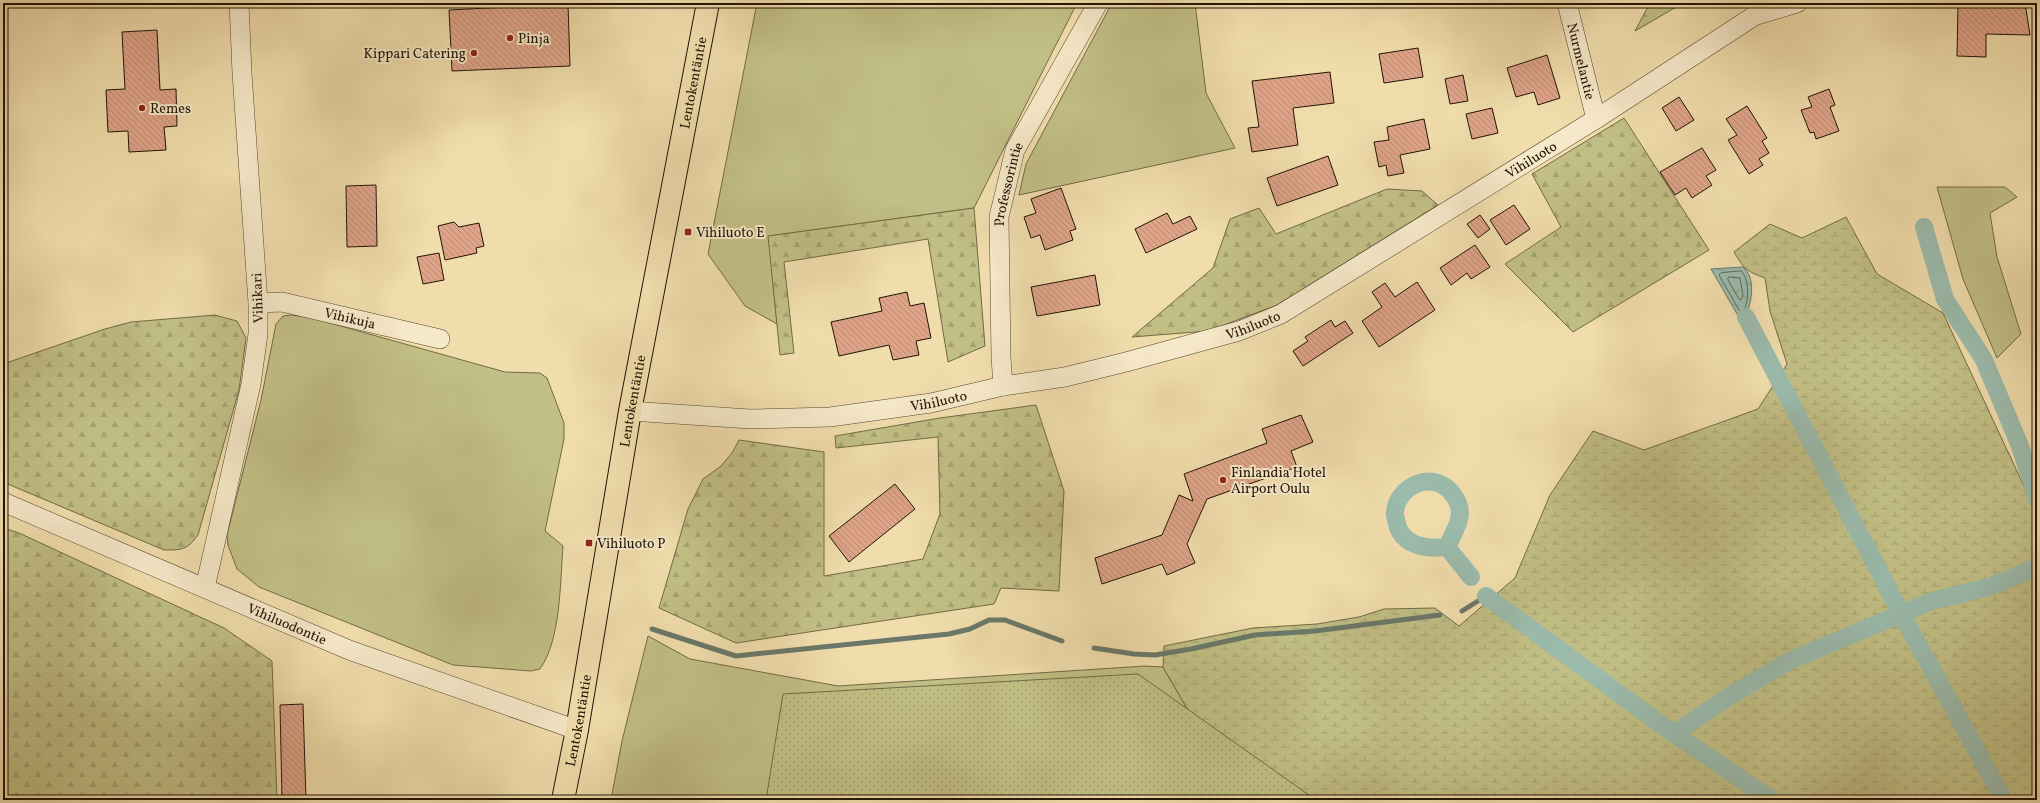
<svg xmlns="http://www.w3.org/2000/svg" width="2040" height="803" viewBox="0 0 2040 803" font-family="Vollkorn,serif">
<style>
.grass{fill:#c1bf85;stroke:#716a45}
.forest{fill:url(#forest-firs);stroke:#716a45}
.wetland{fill:url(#wetland-marsh);stroke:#716a45}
.park{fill:url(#park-dots);stroke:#716a45}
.water{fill:url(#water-ripples);stroke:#6a7869}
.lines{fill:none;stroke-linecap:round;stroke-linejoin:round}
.shore{stroke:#5e6858;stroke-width:1}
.stream{stroke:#6a7869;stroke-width:5}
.canal{stroke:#9bbbac;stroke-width:18}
.building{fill:url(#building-back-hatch);stroke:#211405}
.minor-casing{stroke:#55462f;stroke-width:20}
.major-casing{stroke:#211405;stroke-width:24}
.minor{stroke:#f6e9c9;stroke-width:19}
.major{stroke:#f1ddac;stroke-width:22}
.poi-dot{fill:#8f2418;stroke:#f6e9c9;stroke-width:1.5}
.labels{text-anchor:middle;stroke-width:4;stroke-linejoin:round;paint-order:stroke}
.poi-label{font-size:14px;fill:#211405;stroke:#f6e9c9;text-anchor:start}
.street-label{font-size:14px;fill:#211405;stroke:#f6e9c9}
</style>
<defs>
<pattern id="forest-firs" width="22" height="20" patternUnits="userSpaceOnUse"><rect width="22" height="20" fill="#c1bf85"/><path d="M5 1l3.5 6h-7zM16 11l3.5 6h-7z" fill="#a6a371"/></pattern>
<pattern id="wetland-marsh" width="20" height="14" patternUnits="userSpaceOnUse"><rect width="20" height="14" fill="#c1bf85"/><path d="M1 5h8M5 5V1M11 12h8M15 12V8" fill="none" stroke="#a6a371"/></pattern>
<pattern id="park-dots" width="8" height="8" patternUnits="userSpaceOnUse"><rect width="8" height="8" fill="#c1bf85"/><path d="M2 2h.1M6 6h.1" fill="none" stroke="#a6a371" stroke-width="1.8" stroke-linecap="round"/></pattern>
<pattern id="water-ripples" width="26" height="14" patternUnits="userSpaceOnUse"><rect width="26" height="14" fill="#9bbbac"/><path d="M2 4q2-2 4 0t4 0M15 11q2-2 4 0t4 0" fill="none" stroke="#85a092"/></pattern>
<pattern id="building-back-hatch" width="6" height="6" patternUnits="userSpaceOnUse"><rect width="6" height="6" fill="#dea489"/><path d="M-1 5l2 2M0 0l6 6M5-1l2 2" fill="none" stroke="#be8c75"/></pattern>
</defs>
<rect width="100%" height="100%" fill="#f1ddac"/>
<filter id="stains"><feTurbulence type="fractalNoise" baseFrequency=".005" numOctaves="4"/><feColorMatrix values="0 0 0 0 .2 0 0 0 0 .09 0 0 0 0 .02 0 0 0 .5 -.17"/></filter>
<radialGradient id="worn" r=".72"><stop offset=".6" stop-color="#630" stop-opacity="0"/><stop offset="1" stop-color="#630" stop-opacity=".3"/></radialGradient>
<!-- grass -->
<path class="grass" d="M757 3H1077L974 208 769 236 777 324 745 306 708 254Z
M1112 3H1195L1206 93 1235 148 1019 195 1026 164Z
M1937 187H2005L2017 197 1990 213 1997 257 2021 334 1997 358 1963 279Z
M291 315 312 318 505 372 540 373 547 378 564 423V439L545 531 563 546C560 583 561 639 540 669L531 671 453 665 259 587 237 569 228 545 227 535 261 400 276 324 283 316Z
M648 636 690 659 838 686 1145 666 1163 667 1240 800H611L622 741Z"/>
<!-- forest -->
<path class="forest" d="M1650 3H1683L1635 31Z
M1624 118 1709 250 1573 332 1505 264 1561 227 1532 174Z
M1387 189 1422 191 1438 205 1277 305 1208 331 1132 337 1213 268 1230 219 1259 208 1276 234Z
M974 208 985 346 948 362 928 239 784 262 794 353 780 355 768 236Z
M215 315 237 321 246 338 239 390 198 535C187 550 182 550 164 550L3 482V364L105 329 131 322Z
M1036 405 1064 491 1059 591 1001 588 994 604 736 643 659 608 688 509 703 479 720 467 732 453 739 440 824 452V576L923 559 940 514 938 437 836 448 835 436 940 418Z
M3 528 19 533 224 628 272 661 277 800H3Z"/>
<!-- wetland -->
<path class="wetland" d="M1846 217 1877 274 1943 313 2030 499 2037 522V800H1240L1163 667 1164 646 1253 628 1317 624 1359 617 1384 609 1435 608 1459 626 1515 578 1550 495 1593 431 1644 450 1758 409 1787 364 1770 311 1765 278C1746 271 1744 269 1734 252L1770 224 1802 238Z"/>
<!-- park -->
<path class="park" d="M1138 674 1316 800H766L783 694Z"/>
<!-- water -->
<path class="water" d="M1743 267C1757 279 1751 302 1746 317L1737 314 1711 269Z"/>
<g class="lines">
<!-- shore -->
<path class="shore" d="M1741 271C1750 278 1749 304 1743 311L1739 310 1719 275 1721 273Z
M1729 277 1740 278 1743 296 1741 300 1739 299 1728 280Z"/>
<!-- stream -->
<path class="stream" d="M1462 611 1486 596
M652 629 736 656 949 634 970 629 989 620H1005L1062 641
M1094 648 1134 654 1155 655 1191 649 1255 635 1315 631 1440 615"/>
<!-- canal -->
<path class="canal" d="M1924 227 1945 299 1984 360 2020 446 2037 499
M1746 317 1902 615 2004 800
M1447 547C1428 549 1403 547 1397 524 1397 521 1394 516 1395 512 1397 486 1432 470 1451 492 1468 512 1457 526 1447 547L1471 577
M1486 596 1674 734 1772 800
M1674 734 1725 699 1789 661 1932 601 1989 587 2037 567"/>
</g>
<!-- building -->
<path class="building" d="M1958 3H2025L2030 35 1986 34V57L1957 56Z
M568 4 570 66 452 71 449 10Z
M157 30 160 90 176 89 177 126 164 127 166 150 129 152 128 131 108 132 106 90 125 89 122 32Z
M1418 48 1423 77 1384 83 1379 54Z
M1547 55 1560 98 1538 105 1534 92 1516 97 1507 68Z
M1330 72 1334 103 1293 108 1298 145 1252 152 1248 128 1259 127 1252 81Z
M1463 75 1468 101 1450 104 1445 79Z
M1829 89 1835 105 1830 107 1839 131 1816 139 1814 132 1810 133 1801 110 1812 107 1808 97Z
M1679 97 1694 120 1676 131 1662 108Z
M1747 106 1767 138 1762 141 1769 153 1759 159 1763 165 1749 174 1728 140 1737 135 1726 119Z
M1492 108 1498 133 1472 139 1466 114Z
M1424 119 1430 149 1400 155 1404 173 1388 176 1386 165 1379 167 1374 142 1389 140 1387 127Z
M1702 148 1716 170 1706 176 1712 185 1692 198 1686 188 1675 195 1660 172Z
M1328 156 1338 185 1277 206 1267 178Z
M376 185 377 246 347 247 346 186Z
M1061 188 1076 229 1070 231 1073 240 1045 250 1040 235 1031 238 1024 217 1036 213 1031 199Z
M1514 205 1530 229 1506 245 1490 220Z
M1167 213 1173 224 1190 216 1197 229 1146 253 1135 229Z
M1480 215 1490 229 1478 238 1467 224Z
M454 222 459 227 479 223 484 246 476 248 477 253 445 260 438 226Z
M1475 245 1490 267 1471 279 1467 273 1451 285 1440 268Z
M439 253 444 280 423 284 417 257Z
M1095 275 1100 305 1037 316 1031 287Z
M1417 282 1435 310 1379 347 1362 321 1382 307 1372 292 1385 283 1395 297Z
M907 292 910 306 924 303 931 338 916 341 919 355 893 360 889 345 839 356 831 322 882 311 879 298Z
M1331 320 1335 327 1345 321 1353 333 1303 366 1293 351 1308 341 1305 337Z
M1301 415 1313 442 1291 451 1297 467 1207 499 1187 544 1195 563 1167 575 1162 564 1102 584 1095 558 1162 535 1179 495 1193 501 1184 474 1267 443 1262 429Z
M895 484 915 509 849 562 829 536Z
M303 704 306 800H282L280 705Z"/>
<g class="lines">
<defs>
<g id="minor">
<path id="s1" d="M1567 3 1596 119"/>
<path id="s2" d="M258 303 282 302 440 339"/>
<path id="s3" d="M1003 386 1001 357 999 217 1015 150 1098 3"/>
<path id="s4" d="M630 411 750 419 830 417 931 403 1003 386 1065 377 1126 362 1239 331 1281 314 1596 119 1754 16 1797 3"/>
<path id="s5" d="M3 502 349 650 577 730"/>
<path d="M205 588 251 384 258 334V303L242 73 239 3"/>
</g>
<g id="major">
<path id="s6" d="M563 800 577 730 630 411 708 3"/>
</g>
</defs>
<!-- minor casing -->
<use href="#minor" class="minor-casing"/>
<!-- major casing -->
<use href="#major" class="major-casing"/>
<!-- minor -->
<use href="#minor" class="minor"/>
<!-- major -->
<use href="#major" class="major"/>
</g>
<!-- markers -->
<g class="poi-dot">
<circle cx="510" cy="38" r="4"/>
<circle cx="474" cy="53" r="4"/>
<circle cx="142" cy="108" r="4"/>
<rect x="684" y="228" width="8" height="8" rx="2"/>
<circle cx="1223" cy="480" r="4"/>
<rect x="585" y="539" width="8" height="8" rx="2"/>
</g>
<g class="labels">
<!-- poi labels -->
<g class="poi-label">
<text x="518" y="43">Pinja</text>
<text x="466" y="58" text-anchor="end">Kippari Catering</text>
<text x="150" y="113">Remes</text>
<text x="696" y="237">Vihiluoto E</text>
<text x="1231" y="477">Finlandia Hotel<tspan x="1231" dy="16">Airport Oulu</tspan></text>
<text x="597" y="548">Vihiluoto P</text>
</g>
<!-- street labels -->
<g class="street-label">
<text dy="5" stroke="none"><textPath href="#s1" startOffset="60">Nurmelantie</textPath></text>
<text dy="5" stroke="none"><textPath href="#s6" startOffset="729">Lentokentäntie</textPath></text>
<text dy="5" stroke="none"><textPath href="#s4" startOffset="958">Vihiluoto</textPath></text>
<text dy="5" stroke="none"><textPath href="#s3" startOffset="203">Professorintie</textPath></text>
<text transform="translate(257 298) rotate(-92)" y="5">Vihikari</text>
<text dy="5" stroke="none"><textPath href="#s2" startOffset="94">Vihikuja</textPath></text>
<text dy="5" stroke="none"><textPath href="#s4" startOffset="634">Vihiluoto</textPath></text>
<text dy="5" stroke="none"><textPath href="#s4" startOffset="310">Vihiluoto</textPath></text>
<text dy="5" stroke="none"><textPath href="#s6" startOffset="405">Lentokentäntie</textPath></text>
<text dy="5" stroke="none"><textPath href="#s5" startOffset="309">Vihiluodontie</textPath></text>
<text dy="5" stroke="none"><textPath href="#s6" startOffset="81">Lentokentäntie</textPath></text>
</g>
</g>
<!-- margin -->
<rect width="2040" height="803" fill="none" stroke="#f1ddac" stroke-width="16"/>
<rect x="4" y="4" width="2032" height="795" fill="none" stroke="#211405" stroke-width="2"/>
<rect x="8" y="8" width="2024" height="787" fill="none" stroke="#211405"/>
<rect width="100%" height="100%" filter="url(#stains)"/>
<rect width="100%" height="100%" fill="url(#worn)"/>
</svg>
